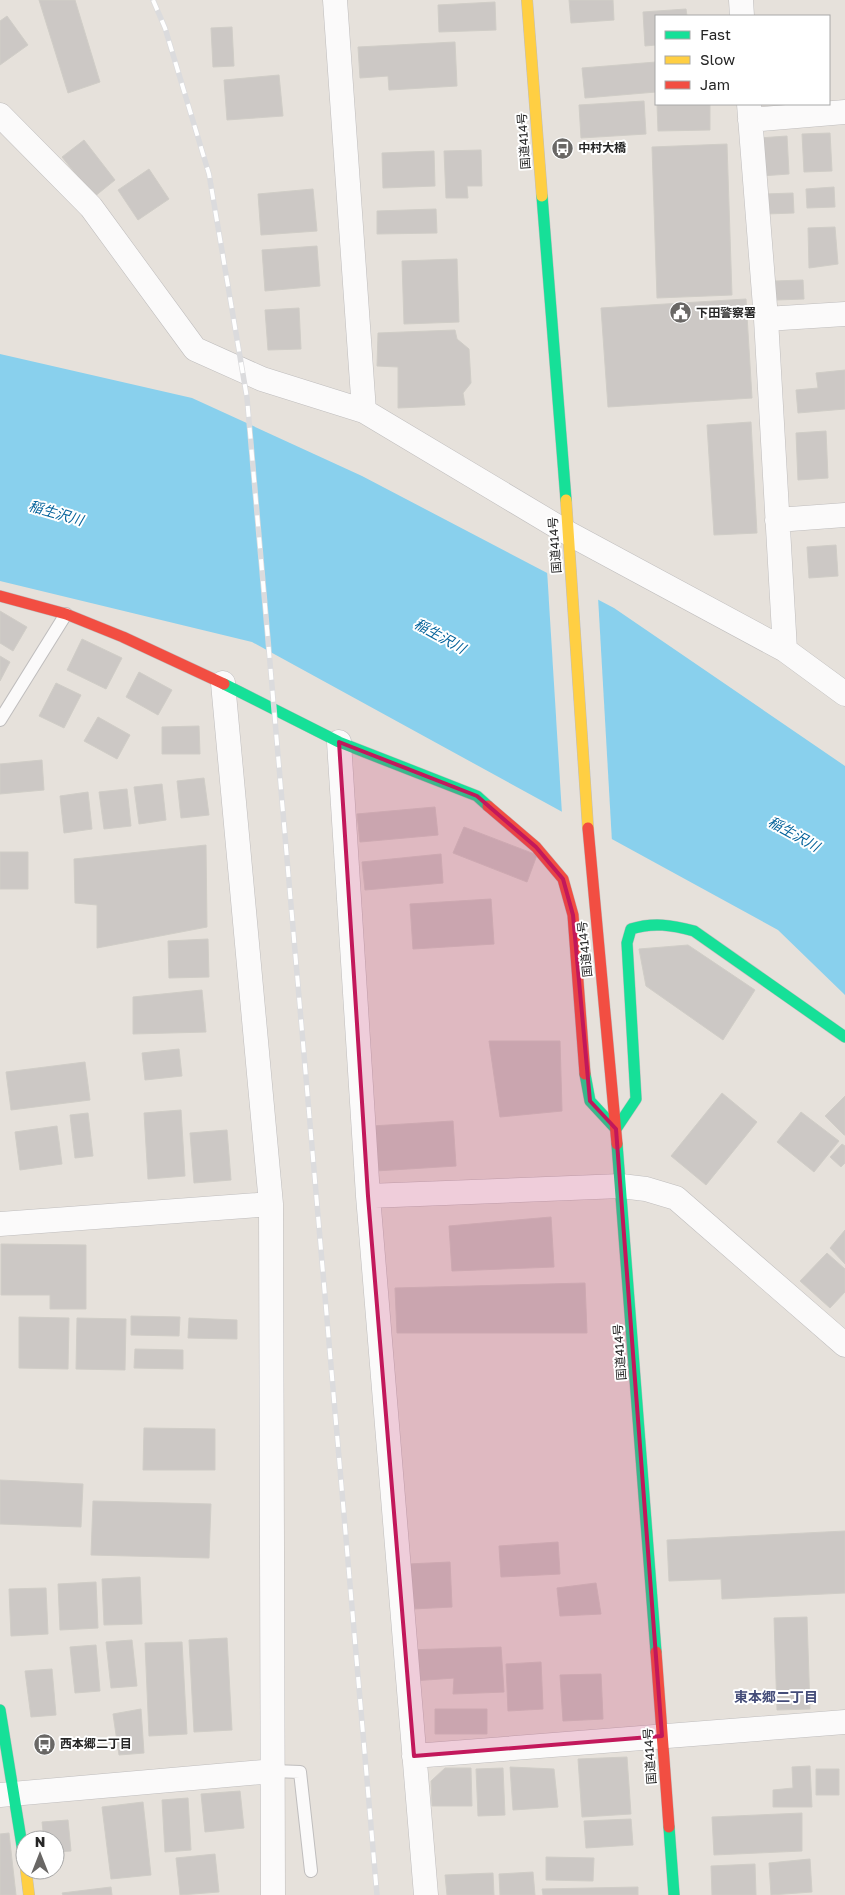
<svg xmlns="http://www.w3.org/2000/svg" width="845" height="1895" viewBox="0 0 845 1895" font-family="'Golos Text','Noto Sans JP',sans-serif">
<style>
.water{fill:#89d0ed}
.pier{fill:#e6e1db}
.building{fill:#ccc8c5;stroke:#d0cdc7}
.lines{fill:none;stroke-linecap:round;stroke-linejoin:round}
.lane-casing{stroke:#bfbdbd;stroke-width:14}
.street-casing{stroke:#bfbdbd;stroke-width:25}
.fast-casing{stroke:#bfbdbd;stroke-width:12}
.slow-casing{stroke:#bfbdbd;stroke-width:12}
.jam-casing{stroke:#bfbdbd;stroke-width:12}
.lane{stroke:#fbfafa;stroke-width:12}
.street{stroke:#fbfafa;stroke-width:24}
.fast{stroke:#16e098;stroke-width:11}
.slow{stroke:#ffcf43;stroke-width:11}
.jam{stroke:#f24e42;stroke-width:11}
.rail-casing{stroke:#dbdbdd;stroke-width:5.5}
.rail{stroke:#fff;stroke-width:4;stroke-dasharray:11;stroke-linecap:butt}
.marked{fill:#c2185b;fill-opacity:0.2;stroke:#c2185b;stroke-width:4;stroke-linejoin:round}
.labels{text-anchor:middle;stroke-width:4;stroke-linejoin:round;paint-order:stroke}
.street-label{font-size:12px;fill:#262626;stroke:#fff}
.poi-label{font-size:12px;font-weight:bold;fill:#262626;stroke:#fff;text-anchor:start}
.water-label{font-size:14px;font-style:italic;fill:#06639b;stroke:#fff}
.neighbourhood-label{font-size:14px;font-weight:bold;fill:#454d79;stroke:#fff}
</style>
<rect width="100%" height="100%" fill="#e6e1db"/>
<!-- water -->
<path class="water" d="M0 354 192 398 362 476 614 608 845 766V995L778 930 252 642 0 581Z"/>
<!-- pier -->
<path class="pier" d="M547 570 598 597 612 842 562 814Z"/>
<!-- building -->
<path class="building" d="M39 0H75L100 82 68 93Z
M569 0H613L614 20 571 23Z
M495 2 496 30 439 32 438 5Z
M686 9 687 16H656V45L645 46 643 12Z
M7 16 28 45 0 65V21Z
M232 27 234 66 213 67 211 28Z
M455 42 457 86 389 90 388 76 360 78 358 47Z
M656 62V92L585 98 582 68Z
M279 75 283 116 227 120 224 80Z
M644 101 646 134 581 138 579 105Z
M657 104H710V130L658 131Z
M830 133 832 171 804 172 802 134Z
M787 136 789 174 761 176 759 138Z
M84 140 115 180 94 197 62 157Z
M727 144 732 295 657 298 652 147Z
M481 150 482 186H467L468 198H446L444 151Z
M434 151 435 186 383 188 382 153Z
M149 169 169 199 138 220 118 190Z
M834 187 835 207 807 208 806 189Z
M313 189 317 231 261 235 258 194Z
M793 193 794 213 766 214 765 194Z
M436 209 437 233 377 234V211Z
M835 227 838 264 809 268 808 228Z
M317 246 320 286 265 291 262 250Z
M457 259 459 322 404 324 402 261Z
M803 280 804 299 776 300 775 281Z
M746 299 752 398 608 407 601 308Z
M299 308 301 349 268 350 265 310Z
M455 330 457 339 469 349 471 383 463 393 465 405 398 408V367L377 366 378 333Z
M845 370V409L798 413 796 390 818 388 816 373Z
M751 422 757 533 714 535 707 425Z
M826 431 828 478 798 480 796 433Z
M836 545 838 576 809 578 807 547Z
M0 611 27 627 13 651 0 643Z
M82 639 122 658 106 689 67 670Z
M0 656 10 662 0 681Z
M139 672 172 690 158 715 126 697Z
M56 683 81 695 64 728 39 716Z
M98 717 130 735 117 759 84 741Z
M199 726 200 754H162V727Z
M42 760 44 790 0 794V764Z
M204 778 209 815 181 818 177 781Z
M162 784 166 820 139 824 134 787Z
M127 789 131 826 104 829 99 792Z
M88 792 92 829 64 833 60 796Z
M435 807 438 835 360 842 357 814Z
M464 827 537 855 527 882 453 853Z
M206 845 207 927 97 948V905L75 903 74 859Z
M0 852H28V889H0Z
M441 854 443 883 365 890 362 862Z
M491 899 494 944 413 949 410 904Z
M208 939 209 977 169 978 168 941Z
M688 945 755 990 723 1040 646 986 639 949Z
M202 990 206 1032 133 1034V997Z
M489 1041H560L562 1111 500 1117Z
M179 1049 182 1076 145 1080 142 1053Z
M85 1062 90 1100 11 1110 6 1072Z
M722 1093 757 1122 706 1185 671 1156Z
M845 1096V1135H844L825 1116Z
M181 1110 185 1176 148 1179 144 1113Z
M801 1112 839 1141 814 1172 777 1142Z
M88 1113 93 1156 75 1158 70 1115Z
M453 1121 456 1166 375 1171 372 1126Z
M57 1126 62 1164 20 1170 15 1132Z
M227 1130 231 1180 194 1183 190 1133Z
M842 1144 845 1146V1163L841 1167 830 1157Z
M551 1217 554 1267 452 1271 449 1226Z
M845 1230V1264L830 1248Z
M1 1244 86 1245V1309H50V1295H1Z
M827 1253 845 1269V1292L830 1308 800 1281Z
M585 1283 587 1333H397L395 1288Z
M131 1316 180 1317 179 1336 131 1335Z
M19 1317 69 1318 68 1369 19 1368Z
M77 1318 126 1319 125 1370 76 1369Z
M189 1318 237 1320V1339L188 1338Z
M135 1349 183 1350V1369L134 1368Z
M144 1428 215 1429V1470H143Z
M0 1480 83 1484 81 1527 0 1524Z
M93 1501 211 1504 209 1558 91 1555Z
M845 1531V1593L722 1599 721 1579 669 1581 667 1540Z
M558 1542 560 1574 501 1577 499 1546Z
M450 1562 452 1607 412 1609 409 1564Z
M140 1577 142 1624 104 1625 102 1579Z
M96 1582 98 1628 60 1630 58 1584Z
M596 1583 601 1614 560 1616 557 1588Z
M46 1588 48 1634 11 1636 9 1589Z
M807 1617 810 1709 777 1710 774 1618Z
M227 1638 232 1730 194 1732 189 1640Z
M132 1640 137 1686 111 1688 106 1642Z
M182 1642 187 1734 149 1736 145 1643Z
M96 1645 100 1691 75 1693 70 1647Z
M501 1647 504 1692 453 1694 454 1678 412 1681 407 1650Z
M541 1662 543 1709 508 1711 506 1664Z
M52 1669 56 1715 31 1717 25 1671Z
M601 1674 603 1719 563 1721 560 1675Z
M141 1709 144 1753 119 1755 113 1714Z
M435 1709H487V1734H435Z
M627 1757 631 1814 582 1817 578 1759Z
M810 1766 812 1807H773V1790L793 1788 792 1767Z
M510 1767 554 1769 558 1807 513 1810Z
M445 1768H471L472 1806H432L431 1781Z
M503 1768 505 1815 478 1816 476 1769Z
M816 1769H839V1795H816Z
M240 1791 244 1828 205 1832 201 1794Z
M188 1798 191 1850 165 1852 162 1800Z
M143 1802 151 1875 111 1879 102 1807Z
M802 1813V1851L714 1855 712 1817Z
M631 1819 633 1845 586 1848 584 1821Z
M68 1820 71 1851 55 1852V1840H44L42 1822Z
M9 1833 16 1895H0V1834Z
M215 1854 219 1892 180 1895 176 1858Z
M546 1857 594 1858 593 1881 546 1880Z
M810 1859 812 1892 771 1895 769 1863Z
M755 1864 756 1895H712L711 1866Z
M533 1872 535 1895H500L499 1874Z
M493 1873 494 1895H447L445 1875Z
M111 1887 112 1895H63L62 1893Z
M638 1887V1895H543L542 1889Z"/>
<g class="lines">
<defs>
<path id="lane" d="M0 720 66 614
M274 1771 300 1772 311 1871"/>
<path id="street" d="M335 0 364 411
M741 0 742 16
M749 104 766 319 785 650
M0 115 91 207 195 349 262 379 364 411 568 533 785 650 845 694
M750 120 845 112
M766 319 845 314
M777 520 845 515
M223 683 271 1204 273 1895
M339 742 368 1196 426 1895
M368 1196 621 1186 646 1189 676 1198 845 1345
M0 1224 271 1204
M414 1756 845 1722
M0 1795 274 1771"/>
<path id="fast" d="M542 196 566 500
M224 684 339 742 477 796 488 806
M585 1074 590 1101 616 1129 636 1099 627 943 631 929C653 922 672 925 694 931L845 1037
M617 1144 656 1652
M0 1710 25 1864
M669 1827 674 1895"/>
<path id="slow" d="M527 0 542 196
M566 500 588 828
M26 1870 29 1895"/>
<path id="jam" d="M0 596 66 614 123 637 224 684
M488 806 536 847 563 879 573 915 585 1074
M588 828 617 1144
M656 1652 669 1827"/>
</defs>
<!-- lane casing -->
<use href="#lane" class="lane-casing"/>
<!-- street casing -->
<use href="#street" class="street-casing"/>
<!-- fast casing -->
<use href="#fast" class="fast-casing"/>
<!-- slow casing -->
<use href="#slow" class="slow-casing"/>
<!-- jam casing -->
<use href="#jam" class="jam-casing"/>
<!-- lane -->
<use href="#lane" class="lane"/>
<!-- street -->
<use href="#street" class="street"/>
<!-- fast -->
<use href="#fast" class="fast"/>
<!-- slow -->
<use href="#slow" class="slow"/>
<!-- jam -->
<use href="#jam" class="jam"/>
<defs>
<path id="rail" d="M153 0 165 28 209 174 247 398 377 1895"/>
</defs>
<!-- rail casing -->
<use href="#rail" class="rail-casing"/>
<!-- rail -->
<use href="#rail" class="rail"/>
</g>
<!-- marked area -->
<path class="marked" d="M339 742 477 796 536 847 563 879 573 915 590 1101 616 1129 662 1736 414 1756 368 1196Z"/>
<!-- icons -->
<defs>
<symbol id="bus-disc" viewBox="-11 -11 22 22"><circle r="9.5" fill="#696765" stroke="#fff"/><path d="M-5-6H5V4H4V6H2V4H-2V6H-4V4H-5ZM-3.5-4V0h7V-4ZM-3.5 1.2v1.5H-2V1.2ZM2 1.2v1.5H3.5V1.2Z" fill="#fff"/></symbol>
<symbol id="civic-disc" viewBox="-11 -11 22 22"><circle r="9.5" fill="#696765" stroke="#fff"/><path d="M-.6-6.5H3V-4.5H.6V-3L4-1V1h2V6H-6V1h2V-1L-.6-3ZM-1.2 2.5V6h2.4V2.5Z" fill="#fff"/></symbol>
</defs>
<g fill-rule="evenodd">
<use href="#bus-disc" x="550" y="136" width="25" height="25"/>
<use href="#civic-disc" x="668" y="300" width="25" height="25"/>
<use href="#bus-disc" x="32" y="1732" width="25" height="25"/>
</g>
<g class="labels">
<!-- street labels -->
<g class="street-label">
<text transform="translate(524 141) rotate(-94)" y="4">国道414号</text>
<text transform="translate(555 545) rotate(-94)" y="4">国道414号</text>
<text transform="translate(585 949) rotate(-96)" y="4">国道414号</text>
<text transform="translate(620 1352) rotate(-94)" y="4">国道414号</text>
<text transform="translate(650 1756) rotate(-94)" y="4">国道414号</text>
</g>
<!-- poi labels -->
<g class="poi-label">
<text x="578" y="152">中村大橋</text>
<text x="696" y="317">下田警察署</text>
<text x="60" y="1748">西本郷二丁目</text>
</g>
<!-- water labels -->
<g class="water-label">
<text transform="translate(56 513) rotate(16)" y="5">稲生沢川</text>
<text transform="translate(440 636) rotate(29)" y="5">稲生沢川</text>
<text transform="translate(794 834) rotate(29)" y="5">稲生沢川</text>
</g>
<!-- neighbourhood labels -->
<g class="neighbourhood-label">
<text x="776" y="1702">東本郷二丁目</text>
</g>
</g>
<!-- legend -->
<rect x="655" y="15" width="175" height="90" fill="#ffffff" stroke="#a8a8a8"/>
<rect x="665" y="31" width="25" height="8" fill="#16e098" stroke="#a8a8a8"/>
<text x="700" y="40" font-size="15" fill="#262626">Fast</text>
<rect x="665" y="56" width="25" height="8" fill="#ffcf43" stroke="#a8a8a8"/>
<text x="700" y="65" font-size="15" fill="#262626">Slow</text>
<rect x="665" y="81" width="25" height="8" fill="#f24e42" stroke="#a8a8a8"/>
<text x="700" y="90" font-size="15" fill="#262626">Jam</text>
<!-- north arrow -->
<g transform="translate(40 1855)"><circle r="24" fill="#ffffff" stroke="#a8a8a8"/>
<path d="M0-4L9 19L0 12L-9 19Z" fill="#696765"/>
<text y="-8" font-size="14" font-weight="bold" text-anchor="middle" fill="#262626">N</text>
</g>
</svg>
